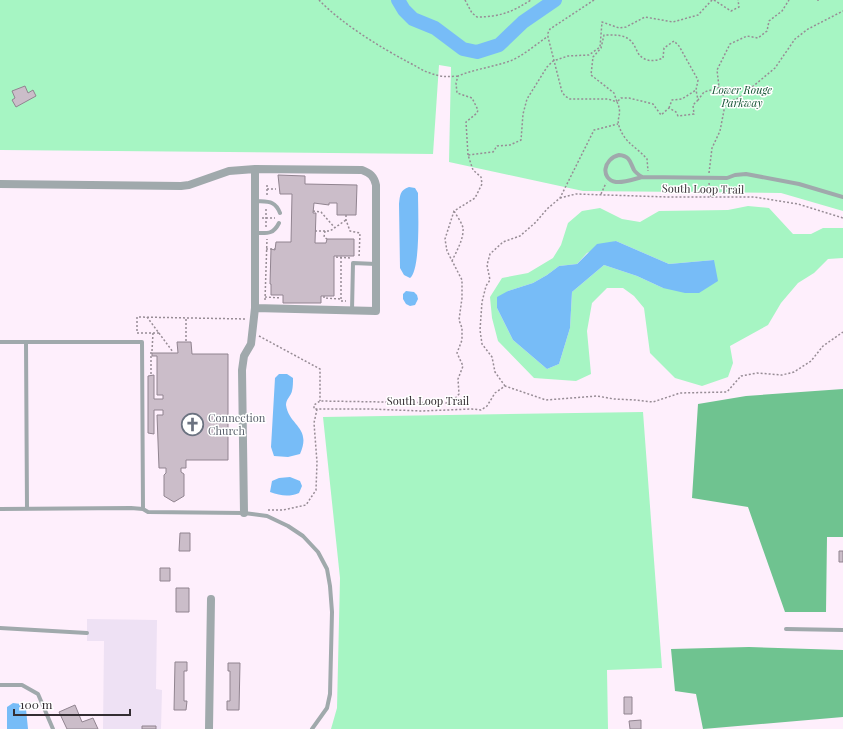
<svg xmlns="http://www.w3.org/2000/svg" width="843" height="729" viewBox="0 0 843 729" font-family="'Playfair Display',serif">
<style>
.industrial{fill:#eee1f4}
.green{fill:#a6f5c3;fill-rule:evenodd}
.forest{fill:#6fc390}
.water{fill:#77bcf7}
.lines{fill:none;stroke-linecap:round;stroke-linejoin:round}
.river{stroke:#77bcf7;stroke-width:14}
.building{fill:#cbbdc9;stroke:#918490}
.path{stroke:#978c95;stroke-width:1.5;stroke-dasharray:2 2;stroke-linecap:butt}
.service{stroke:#a0a9ac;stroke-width:4}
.minor{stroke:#a0a9ac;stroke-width:8}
.labels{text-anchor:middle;stroke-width:3;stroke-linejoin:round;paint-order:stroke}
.park-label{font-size:11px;font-style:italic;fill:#145333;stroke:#fff}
.street-label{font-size:11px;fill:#332d32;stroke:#fff}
.worship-label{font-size:11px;fill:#5b616d;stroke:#fff;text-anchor:start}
</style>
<rect width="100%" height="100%" fill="#feeffc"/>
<!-- industrial -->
<path class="industrial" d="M87 619 157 620 156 689 162 690 161 729H103L104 641H87Z"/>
<!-- green -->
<path class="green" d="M0 0H843V211L781 193 583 191 449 162 451 67 439 65 433 154 0 150Z
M748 206 769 208 793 234H811L823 228H843V258L828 259 814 273 798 283 781 303 768 325 730 346 733 363 728 377 702 386 675 378 650 353 644 308 634 296 623 288H607L592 303 587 331 591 374 576 381 534 378 498 341 492 318 490 297 502 278 528 273 553 258 561 245 568 223 582 211 600 208 622 219 640 222 659 211 728 210ZM616 241 669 264 714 260 663 288 637 276 604 265 572 292 570 328 559 364 547 369 513 340 497 308 508 291 533 283 547 275 559 266 577 264 587 253Z
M643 412 662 668 607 670 608 729H331L337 708 340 578 323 417Z"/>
<!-- forest -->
<path class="forest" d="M843 389V537H827L826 612H785L748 507 692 498 698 404 746 396Z
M749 647 843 650V717L703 729 696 694 675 691 671 649Z"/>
<!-- water -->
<path class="water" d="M409 187 415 188 418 193C418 208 421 270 410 278L404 275 400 268 399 204C400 195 400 190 409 187Z
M616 241 669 264 714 260 718 281 699 293H685L663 288 637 276 604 265 572 292 570 328 559 364 547 369 513 340 497 308V297L508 291 533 283 547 275 559 266 577 264 597 244Z
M406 291 414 292 417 295 418 299 415 305 410 306 406 304 403 299V294Z
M279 374H287L293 378C293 382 293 387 292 391 291 396 286 399 286 405 289 426 312 427 300 454L288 457 274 456 271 447 275 378Z
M290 477 300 481 302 486 299 493C289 497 281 496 270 492L272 481 279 478Z
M13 703 21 704 26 709 28 729H7V707Z"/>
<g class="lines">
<!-- river -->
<path class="river" d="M398 0 404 10 413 19 435 28 463 49 477 52 499 45 523 22 555 0"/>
</g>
<!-- building -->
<path class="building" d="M25 86 28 93 33 90 36 96 16 107 12 100 15 98 12 91Z
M278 175 305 176V184L357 185 356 215H337V203H329V205L314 203 313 213H316L315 243H326L327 239H354V256H334V296H321V303H283V295H271V284H270L271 249 275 250 276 242H291L292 194H280Z
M177 342H191L192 354H228V460H186V468H181V472L184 474V496L174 502 164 496V475L166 473V468H159L157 415H163V410H154V434L148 433V376L154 375V399H163V395H157V356H152V353H178Z
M180 533H190V551H179Z
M839 551H843V562H839Z
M160 568H170V581H160Z
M176 588H189V612H176Z
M175 662H187V671H184V701H187L186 710H174Z
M228 663H240L239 710H227V701H230V671H228Z
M624 697H632V714H624Z
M75 705 82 722 93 718 98 729H67L59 712Z
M641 720V729H630L629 721Z
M142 726H156V729H142Z"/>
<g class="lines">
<!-- path -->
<path class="path" d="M319 0C342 24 380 47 408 62 416 66 423 71 430 73 440 77 448 77 458 76
M465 0 472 13 477 17C500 17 512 12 531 0
M594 0 550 29 548 33V37L562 92 565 96 570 99H608L617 102C623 114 616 118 619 126 625 144 636 146 647 159L648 171
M712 0 698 15 673 22 645 17 626 27 619 28 602 22 600 47 589 55 568 56 553 61 547 67 527 99 523 114 521 140 510 145 497 146 493 152 468 155 473 170 481 177 482 184 475 198 454 211 445 239 447 251 462 280V298L459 320 462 328V340L457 353 463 366 458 379 459 394 451 403 320 401 314 405V409H371L421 411 472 409 481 410 487 406 495 393 505 386 546 400 597 396 614 399 635 400 653 402 680 393 727 392 741 376 757 373 782 375 794 372 811 361 823 346 843 332
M714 0 731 11 739 7 738 0
M817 0H819
M719 87 727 102
M698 100 693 105 694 114 678 116 676 112 669 108 661 115 653 104 629 98H621L617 102 614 93 591 75 593 57 601 48 604 35C614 35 624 34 631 41 634 44 636 49 638 53 644 62 654 62 663 58L664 48 674 41 679 46 698 80 696 90 698 100 704 92 715 89 719 87 717 70 730 44 747 36 758 38 767 31 769 21 782 11 789 0
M669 108 672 100 682 99 696 90
M468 155 466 122 477 113 478 110 472 98 457 93 456 83 458 76C475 69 493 67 510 61 523 56 535 45 547 37
M709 173 712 148 720 131 725 105 727 102 739 98 775 68 795 39 808 29 843 11
M709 183 711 197
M267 189H276
M601 194 606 183
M267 195V184
M560 198 576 194 668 197H754L798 204 843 218
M313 211 321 212 335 228
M346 215V220L350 231 360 233 359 258
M262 218H275
M266 227V207
M315 231H330L346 220
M325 231 324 237 327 239
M266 249H275
M336 257 350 258
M341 257V301H346
M452 261C456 252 464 239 463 228 462 223 457 216 454 211
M324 296V298L340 299
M265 297 281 298
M265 300 267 239
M147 317 173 352
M159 333H137V317L246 319
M259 336 320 369V401
M186 341V317
M151 374V351H152L153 333
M505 386 495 372 492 357 482 344 480 330 482 302 486 286 490 280 487 265 490 254 503 242 520 236 536 222 547 209 560 198 594 130 618 124
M268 510H283L306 505 316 490 317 462 314 423 317 409"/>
<!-- service -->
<path class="service" d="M619 155C630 156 630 162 634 170 636 173 639 175 642 177 634 179 624 183 616 182 600 179 603 159 619 155Z
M642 177 727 178 735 175 746 174 799 184 843 197
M255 201C268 202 275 200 280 213
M255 233C267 233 273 235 279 223
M352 310 353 263 376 264
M0 342H142L143 509
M26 342 27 509
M0 509 131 508 143 509 148 512 244 513 267 516 288 526 303 536 318 552 327 569 330 586 332 612 330 694 327 708 312 729
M0 628 87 633
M786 629 843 630
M0 685H22L38 694 53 729"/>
<!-- minor -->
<path class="minor" d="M0 184 181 186 189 185 229 171 255 169 362 170C370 173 374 176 376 185V311L255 308 251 344 244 356 242 370 244 513
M255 308V169
M209 729 211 599"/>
</g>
<!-- icons -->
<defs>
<symbol id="church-ring" viewBox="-11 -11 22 22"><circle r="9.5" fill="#fff" stroke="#6b7280" stroke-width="1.5"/><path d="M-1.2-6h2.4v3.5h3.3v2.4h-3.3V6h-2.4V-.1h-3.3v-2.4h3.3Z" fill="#6b7280"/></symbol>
</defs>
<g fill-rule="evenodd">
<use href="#church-ring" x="180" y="412" width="25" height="25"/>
</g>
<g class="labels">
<!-- park labels -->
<g class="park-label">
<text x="742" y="94">Lower Rouge<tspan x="742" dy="13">Parkway</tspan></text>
</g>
<!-- street labels -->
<g class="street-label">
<text transform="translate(703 189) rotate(1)" y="4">South Loop Trail</text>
<text x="428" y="405">South Loop Trail</text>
</g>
<!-- worship labels -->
<g class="worship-label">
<text x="208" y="422">Connection<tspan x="208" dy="13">Church</tspan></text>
</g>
</g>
<!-- scale -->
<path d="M14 709v6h116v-6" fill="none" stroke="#332d32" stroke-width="2"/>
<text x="20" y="709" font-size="12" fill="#332d32" stroke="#ffffff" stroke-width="3" paint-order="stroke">100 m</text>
</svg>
